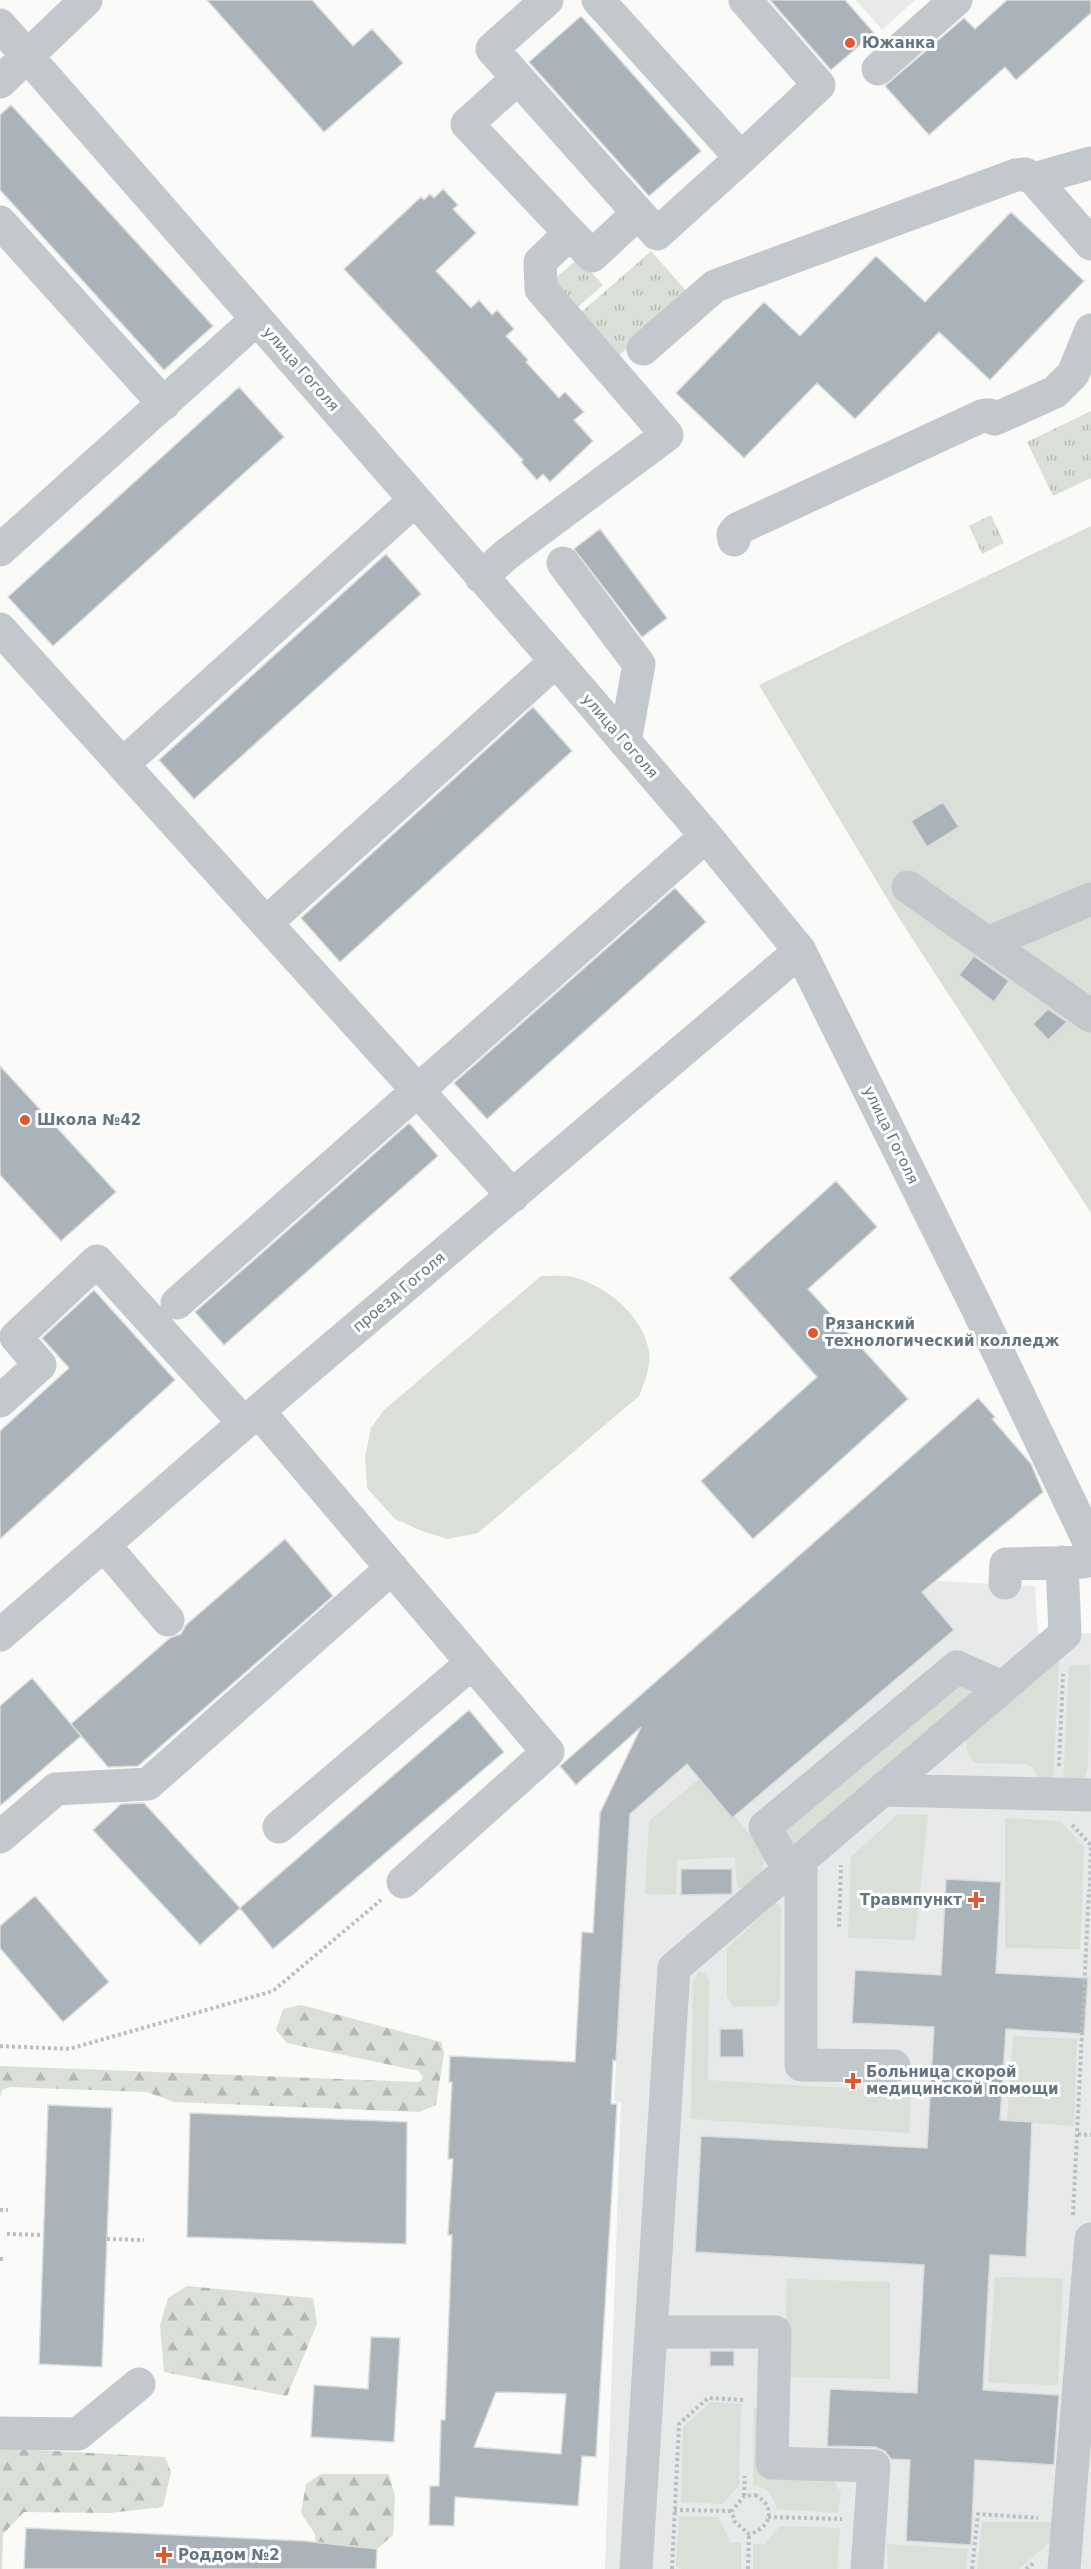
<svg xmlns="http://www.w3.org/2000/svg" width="1091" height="2569" viewBox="0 0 1091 2569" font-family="'DejaVu Sans',sans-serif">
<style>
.built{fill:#e8e9e9}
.green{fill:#dadfd7}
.forest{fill:url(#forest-firs)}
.park{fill:url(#park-tufts)}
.building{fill:#aab3b9;stroke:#dcdcda;stroke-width:1.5;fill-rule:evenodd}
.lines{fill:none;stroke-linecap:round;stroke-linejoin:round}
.path{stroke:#bbbfc2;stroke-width:4;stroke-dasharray:3 3;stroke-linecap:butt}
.minor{stroke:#c3c8cc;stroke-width:33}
.poi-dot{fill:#e4572e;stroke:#fff;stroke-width:2}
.labels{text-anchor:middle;stroke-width:6;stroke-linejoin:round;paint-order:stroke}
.poi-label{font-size:15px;font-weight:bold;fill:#657683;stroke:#fff;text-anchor:start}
.street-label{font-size:15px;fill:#657683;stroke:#fff}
</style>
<defs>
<pattern id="forest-firs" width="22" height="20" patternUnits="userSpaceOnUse" patternTransform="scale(1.5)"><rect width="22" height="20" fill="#dadfd7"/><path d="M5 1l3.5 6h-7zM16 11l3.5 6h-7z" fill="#b4b9b4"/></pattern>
<pattern id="park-tufts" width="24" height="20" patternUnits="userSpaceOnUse" patternTransform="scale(1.5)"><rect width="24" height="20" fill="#dadfd7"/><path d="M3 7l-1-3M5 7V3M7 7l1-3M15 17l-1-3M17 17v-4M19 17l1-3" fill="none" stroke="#b4b9b4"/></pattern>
</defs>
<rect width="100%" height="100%" fill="#fafaf8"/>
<!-- built -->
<path class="built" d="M856 0H915L882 30Z
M879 1578 1035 1586 1038 1634 1091 1633V2569H605L621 2103 614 2101 630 1814 878 1599Z"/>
<!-- green -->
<path class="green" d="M1091 526V1213L897 915 759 685Z
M541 1276C551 1276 564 1275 573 1277 607 1286 643 1316 649 1352 651 1367 645 1382 639 1396L478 1533 448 1539 422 1531 395 1519 367 1488 365 1457 371 1428 384 1410Z
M1059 1661 1053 1786 1039 1785 1035 1770 1027 1764 974 1763 967 1752 966 1739Z
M1069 1665H1090L1088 1766 1084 1781 1063 1786Z
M950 1684H967L971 1695 792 1847 783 1835 786 1824Z
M699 1779C713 1794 761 1840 764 1858 765 1870 755 1881 747 1889L737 1888 735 1857 677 1860 676 1895 645 1894 649 1821Z
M898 1814 928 1815 915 1940 848 1938 851 1857Z
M1005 1818 1060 1821 1084 1847 1080 1949 1005 1948Z
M775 1903 781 1906 780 2001 774 2006 733 2007 727 1996V1948Z
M699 1972 705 1974 709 1980 708 2080 911 2092 909 2133 691 2119 693 1981Z
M1013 2036 1077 2039 1074 2126 1007 2121Z
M995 2277 1063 2278 1058 2385 988 2383Z
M787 2279 890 2282V2379L784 2377Z
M711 2402 741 2404 739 2486 722 2504 681 2502 683 2427Z
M754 2407 759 2409 758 2470 832 2477 841 2493 838 2513 777 2509C772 2495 769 2487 753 2485Z
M679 2516 718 2517 731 2543 741 2542V2569H682L676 2566Z
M982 2522H1051V2541L1019 2569H977Z
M780 2526 840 2528 837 2569H753V2544H765Z
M887 2544 968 2549 966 2569H888Z"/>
<!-- forest -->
<path class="forest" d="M301 2005 441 2042 444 2053 436 2105 419 2112 174 2102 147 2092 10 2087 2 2090 0 2098V2066L419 2082 423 2078 419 2071 287 2043 276 2030 283 2009Z
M187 2286 313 2298 317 2324 287 2396 164 2372 160 2325 168 2298Z
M0 2448 165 2457 171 2472 163 2507 109 2513 24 2512 3 2534 2 2569H0Z
M321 2474H389L395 2497 393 2535 377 2549 331 2545 317 2569 315 2534 301 2513 306 2484Z"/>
<!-- park -->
<path class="park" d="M651 251 689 294 614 360 576 317Z
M579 258 603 285 571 313 546 286Z
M1091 411V478L1053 496 1027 442Z
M991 515 1004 543 982 554 969 526Z"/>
<!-- building -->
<path class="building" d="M207 0H312L353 46 372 29 403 63 324 132Z
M770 0H845L874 33 831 70Z
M1007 0H1091V13L1016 80 1005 67 929 135 885 86 964 18 975 29Z
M581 16 701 151 649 196 529 62Z
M11 105 213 326 164 370 0 190V115Z
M443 189 458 205 453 209 476 233 436 271 471 308 479 300 492 315 497 310 514 329 506 336 528 360 526 362 559 398 565 392 584 412 574 420 593 441 550 482 543 474 537 480 521 462 523 460 344 269 421 197 424 200 430 194 434 198Z
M1011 212 1084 281 990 380 939 332 855 419 817 383 744 458 676 393 764 302 800 336 876 256 925 302Z
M239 387 284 437 53 646 8 597Z
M600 529 667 618 642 637 574 549Z
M386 554 421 594 194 799 159 760Z
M533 707 572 751 340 962 301 918Z
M943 802 959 827 927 847 911 821Z
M675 888 706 922 487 1119 454 1083Z
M974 956 1009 981 994 1002 959 975Z
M1048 1009 1067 1022 1048 1040 1033 1024Z
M0 1066 116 1192 61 1241 0 1175Z
M409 1123 438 1156 224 1345 195 1312Z
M836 1181 877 1227 808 1289 908 1399 753 1539 701 1481 817 1377 729 1278Z
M94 1290 175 1380 0 1539V1431L69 1368 42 1338Z
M978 1398 995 1417 992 1419 1031 1464 1043 1492 922 1592 954 1630 732 1818 687 1764 630 1814 616 2061 613 2060 611 2104H617L596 2457 582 2456 578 2506 455 2497 454 2526 429 2525 430 2486H439L441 2420H445L452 2235H448L453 2159H448L452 2082H449L450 2056 575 2062 582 1932 593 1933 600 1813 641 1727 576 1785 560 1766ZM496 2392 566 2394 561 2454 474 2447Z
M285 1539 333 1596 138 1766 108 1767 71 1724 170 1638 181 1634 186 1625Z
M32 1678 81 1736 0 1806V1706Z
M469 1710 504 1752 273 1949 240 1908Z
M144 1803 240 1908 200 1945 93 1830 121 1804Z
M681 1869H732V1894L681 1895Z
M946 1879 1001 1882 996 1973 1088 1978 1084 2034 1006 2029 1000 2120 1032 2122 1026 2257 990 2255 983 2390 1059 2395 1054 2465 975 2460 971 2545 906 2541 910 2460 891 2459 885 2451 875 2447 827 2446 830 2389 917 2393 924 2265 695 2252 701 2136 927 2148 934 2027 852 2023 855 1970 941 1975Z
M35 1896 109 1982 63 2022 0 1948V1926Z
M720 2029H743L744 2057H720Z
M48 2105 112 2108 102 2367 39 2364Z
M190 2113 407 2122 406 2244 187 2237Z
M371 2337 400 2338 394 2442 311 2437 314 2385 368 2389Z
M710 2351H734V2366H710Z
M26 2528 304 2541 377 2549 376 2569H24Z"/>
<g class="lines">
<!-- path -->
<path class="path" d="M1059 1766 1063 1674
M1072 1825 1091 1845 1090 1890
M839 1927 841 1865
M0 2046 69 2049 273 1991 381 1900
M1078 2134 1091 2135
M0 2210H8
M1073 2215 1089 1890
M7 2234 43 2235
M107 2239 144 2240
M0 2259H6
M755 2495C777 2506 771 2529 749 2534L734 2521 732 2511 744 2496Z
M744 2496 745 2476
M674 2510 732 2511
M768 2517 842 2519
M672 2569 679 2424 708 2398 743 2400
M748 2569 749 2534
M972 2569 978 2514 1038 2518
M1026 2569 1035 2562"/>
<!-- minor -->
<path class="minor" d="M547 0 492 49 657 234 741 158 598 0
M0 25 556 661 706 836 800 951 978 1310 1091 1546
M878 69 956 0
M0 82 86 0
M741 158 819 85 745 0
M1034 179 1091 163
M0 222 164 404
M570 233 592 256 638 213
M643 349 715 286 1016 175 1025 174 1034 179 1091 244
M734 540 733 534 737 529 984 415H990L995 419 1055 392 1073 374 1091 330
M0 550 257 319
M563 563 639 664 625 742
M481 577 507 554 667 435 541 289 540 262 570 233 467 124 518 78
M0 629 513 1196
M123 764 415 500
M908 887 1091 1016
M266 923 556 661
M988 943 1091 899
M177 1303 706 836
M0 1401 40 1365 16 1337 97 1261 244 1423
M259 1412 548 1752 403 1882
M104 1545 168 1620
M1005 1583 1006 1564 1084 1562
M0 1635 244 1423 800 951
M882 1790 1091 1795
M279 1827 472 1663
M0 1837 56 1789 148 1784 392 1568
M801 1859V2065L894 2066
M789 1870 765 1827 957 1667 1002 1687
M651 2332H775L772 2463 874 2466 867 2569
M0 2433 78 2434 139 2384
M636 2569 674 1968 1065 1634 1062 1562
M1064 2569 1091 2239"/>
</g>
<!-- markers -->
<g class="poi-dot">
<circle cx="850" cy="43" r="6"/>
<circle cx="25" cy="1120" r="6"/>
<circle cx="813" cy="1333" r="6"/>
<path d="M973 1891h6v6h6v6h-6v6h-6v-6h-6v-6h6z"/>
<path d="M850 2072h6v6h6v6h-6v6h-6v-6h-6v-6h6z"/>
<path d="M161 2546h6v6h6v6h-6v6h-6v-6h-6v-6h6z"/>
</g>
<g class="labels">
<!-- poi labels -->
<g class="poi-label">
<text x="862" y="48">Южанка</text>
<text x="37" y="1125">Школа №42</text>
<text x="825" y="1329">Рязанский<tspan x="825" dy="17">технологический колледж</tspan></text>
<text x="962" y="1905" text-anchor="end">Травмпункт</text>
<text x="866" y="2077">Больница скорой<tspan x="866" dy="17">медицинской помощи</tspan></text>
<text x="178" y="2560">Роддом №2</text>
</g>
<!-- street labels -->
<g class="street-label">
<text transform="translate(301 369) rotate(49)" y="5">улица Гоголя</text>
<text transform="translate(620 736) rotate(49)" y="5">улица Гоголя</text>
<text transform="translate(891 1135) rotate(64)" y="5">улица Гоголя</text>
<text transform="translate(399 1292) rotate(-40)" y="5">проезд Гоголя</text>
</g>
</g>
</svg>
